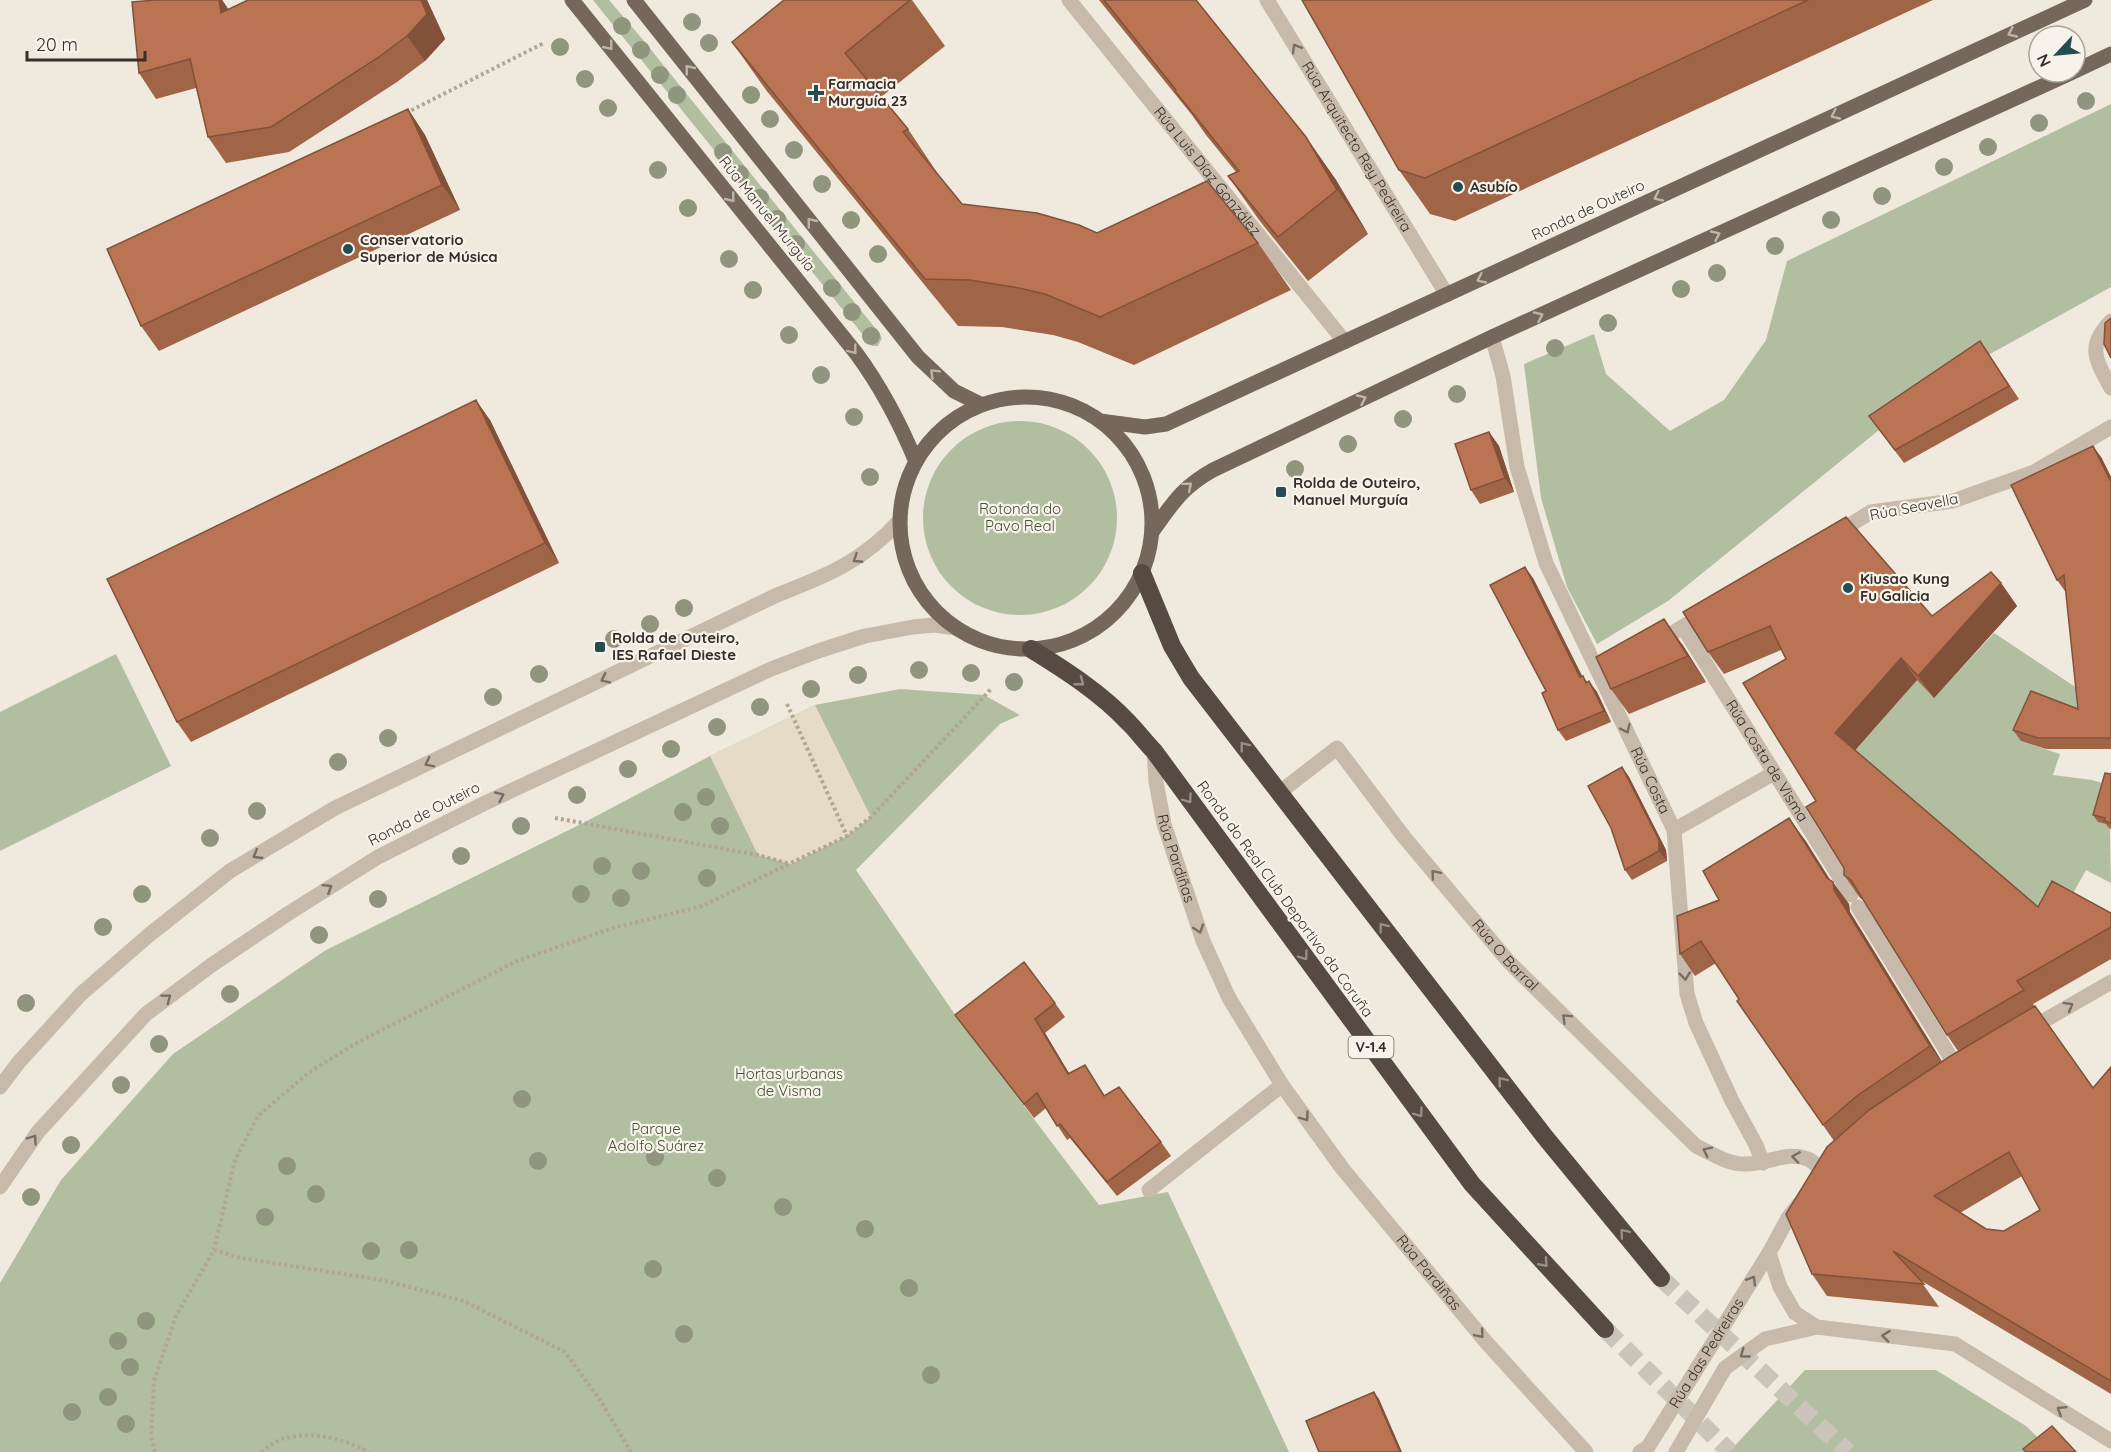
<svg xmlns="http://www.w3.org/2000/svg" width="2111" height="1452" viewBox="0 0 2111 1452" font-family="Quicksand,sans-serif">
<style>
.green{fill:#b1bea0}
.plaza{fill:#e6dbc7}
.lines{fill:none;stroke-linecap:round;stroke-linejoin:round}
.highway-tunnel{stroke:#cbc4ba;stroke-width:18;stroke-dasharray:18 9;stroke-linecap:butt}
.path{stroke:#b3a596;stroke-width:4;stroke-dasharray:3 3;stroke-linecap:butt}
.minor{stroke:#c7baab;stroke-width:15}
.major{stroke:#76675c;stroke-width:15}
.highway{stroke:#564a42;stroke-width:18}
.tree{fill:#90957e}
.wall{fill:#a06447;fill-rule:evenodd}
.shaded-wall{fill:#82513a}
.building{fill:#ba7453;stroke:#82513a;stroke-width:1.5;fill-rule:evenodd}
.oneway{stroke:#beb4aa}
.oneway2{stroke:#776d64}
.oneway3{stroke:#978e85}
.poi-dot{fill:#234c53;stroke:#f8f3ea;stroke-width:2}
.labels{text-anchor:middle;stroke-width:4.5;stroke-linejoin:round;paint-order:stroke}
.shield{fill:#f8f3ea;stroke:#706964;stroke-width:1.5}
.shield-label{font-size:14px;font-weight:bold;fill:#362e2a}
.poi-label{font-size:15px;font-weight:bold;fill:#362e2a;stroke:#f8f3ea;text-anchor:start}
.street-label{font-size:15px;fill:#362e2a;stroke:#f8f3ea}
.park-label{font-size:15px;fill:#425130;stroke:#f8f3ea}
</style>
<rect width="100%" height="100%" fill="#f0e9de"/>
<!-- green -->
<path class="green" d="M593 0H609L644 41 880 334 882 338 878 346H872Z
M2111 104V287L1990 354 1879 430 1668 601 1597 644 1567 587 1541 498 1524 364 1594 334 1606 374 1670 431 1724 400 1766 340 1787 261Z
M923 518a97 97 0 1 1 194 0a97 97 0 1 1-194 0Z
M1994 633 2077 688 2089 721 2021 741 2060 754 2053 775 2092 780 2109 785 2111 883 2086 870 2055 926 1851 755 1917 680 1934 698Z
M116 654 171 766 0 851V712Z
M900 689 984 695 1020 715 1000 724 856 870 956 1016 1099 1205 1168 1192 1289 1452H0V1283L61 1180 173 1054 326 950 585 822 710 756 815 705Z
M1805 1370H1936L2026 1426 2053 1452H1729Z"/>
<!-- plaza -->
<path class="plaza" d="M815 705 871 817 847 836 791 864 758 855 710 756Z"/>
<g class="lines">
<!-- highway-tunnel -->
<path class="highway-tunnel" d="M1661 1278 1848 1452
M1605 1329 1730 1452"/>
<!-- path -->
<path class="path" d="M406 113 544 43
M787 704 847 836
M555 818 758 855 790 864
M214 1250 241 1258 382 1280 464 1301 565 1352 600 1400 631 1452
M155 1452 151 1436 154 1381 176 1316 214 1250 235 1160 258 1116 308 1073 360 1041 517 961 613 928 702 906 847 836 871 817 992 688
M261 1452C268 1447 278 1439 286 1438 314 1431 344 1439 369 1452"/>
<!-- minor -->
<g class="minor">
<path id="s1" d="M1069 0 1345 342"/>
<path id="s2" d="M1267 0 1447 295"/>
<path d="M2111 321C2086 347 2096 360 2111 388"/>
<path id="s3" d="M1492 337 1503 376 1517 467 1546 563 1674 830 1687 994 1696 1023 1732 1101 1756 1145 1763 1163"/>
<path d="M1835 534 1871 512 1953 501 2034 472 2111 427"/>
<path id="s4" d="M1683 627 1851 895"/>
<path d="M1658 642 1707 612"/>
<path id="s5" d="M1154 751 1156 782 1164 824 1203 941 1229 998 1282 1085 1342 1168 1486 1342 1586 1452"/>
<path id="s6" d="M1280 792 1337 748 1404 837 1509 962 1696 1146C1711 1153 1727 1164 1745 1164 1766 1165 1789 1149 1810 1160 1815 1163 1820 1169 1824 1173"/>
<path d="M1674 830 1774 773"/>
<path d="M1858 907 1959 1071"/>
<path d="M2028 1030 2111 982"/>
<path d="M0 1087 19 1062 81 994 149 935 230 871 335 808 777 595C826 576 864 561 900 520"/>
<path d="M0 1187 38 1132 146 1014 213 964 289 913 378 857 483 804 771 669 821 650 865 636 913 627 934 625 957 628"/>
<path d="M1149 1190 1282 1085"/>
<path d="M1769 1253 1780 1287 1795 1313 1817 1327 1955 1344 2111 1441"/>
<path id="s7" d="M1640 1452 1648 1447 1769 1253 1788 1218 1800 1203"/>
<path d="M1676 1452 1725 1368 1765 1339 1817 1327"/>
</g>
<!-- major -->
<path class="major" d="M572 0 856 353C881 387 900 423 916 462
M634 0 918 357 954 391 982 405
M2075 71 2111 54
M900 523a126 126 0 1 1 252 0a126 126 0 1 1-252 0Z
M1100 421 1145 427 1166 424 2085 0
M1152 532C1173 503 1181 488 1213 470L1492 337 2073 72"/>
<!-- highway -->
<path class="highway" d="M1142 573 1172 646 1191 678 1545 1137 1661 1278
M1031 649C1065 670 1101 693 1129 723 1138 732 1145 742 1154 751L1472 1184 1605 1329"/>
</g>
<!-- trees -->
<g class="tree">
<circle cx="692" cy="22" r="9"/>
<circle cx="622" cy="26" r="9"/>
<circle cx="709" cy="43" r="9"/>
<circle cx="560" cy="47" r="9"/>
<circle cx="641" cy="50" r="9"/>
<circle cx="660" cy="75" r="9"/>
<circle cx="585" cy="79" r="9"/>
<circle cx="677" cy="95" r="9"/>
<circle cx="751" cy="95" r="9"/>
<circle cx="2086" cy="101" r="9"/>
<circle cx="608" cy="108" r="9"/>
<circle cx="770" cy="119" r="9"/>
<circle cx="2039" cy="123" r="9"/>
<circle cx="1988" cy="147" r="9"/>
<circle cx="794" cy="150" r="9"/>
<circle cx="723" cy="152" r="9"/>
<circle cx="1944" cy="167" r="9"/>
<circle cx="658" cy="170" r="9"/>
<circle cx="740" cy="174" r="9"/>
<circle cx="822" cy="184" r="9"/>
<circle cx="1882" cy="196" r="9"/>
<circle cx="760" cy="198" r="9"/>
<circle cx="688" cy="208" r="9"/>
<circle cx="777" cy="219" r="9"/>
<circle cx="851" cy="220" r="9"/>
<circle cx="1831" cy="220" r="9"/>
<circle cx="796" cy="244" r="9"/>
<circle cx="1775" cy="246" r="9"/>
<circle cx="878" cy="254" r="9"/>
<circle cx="729" cy="259" r="9"/>
<circle cx="1717" cy="273" r="9"/>
<circle cx="832" cy="288" r="9"/>
<circle cx="1681" cy="289" r="9"/>
<circle cx="753" cy="290" r="9"/>
<circle cx="852" cy="312" r="9"/>
<circle cx="1608" cy="323" r="9"/>
<circle cx="789" cy="335" r="9"/>
<circle cx="871" cy="336" r="9"/>
<circle cx="1555" cy="348" r="9"/>
<circle cx="821" cy="375" r="9"/>
<circle cx="1457" cy="394" r="9"/>
<circle cx="854" cy="417" r="9"/>
<circle cx="1403" cy="419" r="9"/>
<circle cx="1348" cy="444" r="9"/>
<circle cx="1295" cy="469" r="9"/>
<circle cx="870" cy="477" r="9"/>
<circle cx="684" cy="608" r="9"/>
<circle cx="650" cy="624" r="9"/>
<circle cx="614" cy="639" r="9"/>
<circle cx="919" cy="670" r="9"/>
<circle cx="971" cy="673" r="9"/>
<circle cx="539" cy="674" r="9"/>
<circle cx="858" cy="675" r="9"/>
<circle cx="1014" cy="682" r="9"/>
<circle cx="811" cy="689" r="9"/>
<circle cx="493" cy="697" r="9"/>
<circle cx="760" cy="707" r="9"/>
<circle cx="717" cy="727" r="9"/>
<circle cx="388" cy="738" r="9"/>
<circle cx="671" cy="749" r="9"/>
<circle cx="338" cy="762" r="9"/>
<circle cx="628" cy="769" r="9"/>
<circle cx="577" cy="795" r="9"/>
<circle cx="706" cy="797" r="9"/>
<circle cx="257" cy="811" r="9"/>
<circle cx="683" cy="812" r="9"/>
<circle cx="521" cy="826" r="9"/>
<circle cx="720" cy="826" r="9"/>
<circle cx="210" cy="838" r="9"/>
<circle cx="461" cy="856" r="9"/>
<circle cx="602" cy="866" r="9"/>
<circle cx="641" cy="871" r="9"/>
<circle cx="707" cy="878" r="9"/>
<circle cx="142" cy="894" r="9"/>
<circle cx="581" cy="894" r="9"/>
<circle cx="621" cy="898" r="9"/>
<circle cx="378" cy="899" r="9"/>
<circle cx="103" cy="927" r="9"/>
<circle cx="319" cy="935" r="9"/>
<circle cx="230" cy="994" r="9"/>
<circle cx="26" cy="1003" r="9"/>
<circle cx="159" cy="1044" r="9"/>
<circle cx="121" cy="1085" r="9"/>
<circle cx="522" cy="1099" r="9"/>
<circle cx="71" cy="1145" r="9"/>
<circle cx="655" cy="1157" r="9"/>
<circle cx="538" cy="1161" r="9"/>
<circle cx="287" cy="1166" r="9"/>
<circle cx="717" cy="1178" r="9"/>
<circle cx="316" cy="1194" r="9"/>
<circle cx="31" cy="1197" r="9"/>
<circle cx="783" cy="1207" r="9"/>
<circle cx="265" cy="1217" r="9"/>
<circle cx="865" cy="1229" r="9"/>
<circle cx="409" cy="1250" r="9"/>
<circle cx="371" cy="1251" r="9"/>
<circle cx="653" cy="1269" r="9"/>
<circle cx="909" cy="1288" r="9"/>
<circle cx="146" cy="1321" r="9"/>
<circle cx="684" cy="1334" r="9"/>
<circle cx="118" cy="1341" r="9"/>
<circle cx="130" cy="1367" r="9"/>
<circle cx="931" cy="1375" r="9"/>
<circle cx="108" cy="1397" r="9"/>
<circle cx="72" cy="1412" r="9"/>
<circle cx="126" cy="1424" r="9"/>
</g>
<!-- wall -->
<path class="wall" d="M155 0H222L228 9 248 0H427L445 39 425 61 397 82 289 152 226 163 208 137 196 88 156 99 139 73Z
M784 0H912L945 46 881 97 908 129 940 177 962 204 1097 233 1258 243 1291 290 1134 365 1078 342 1053 335 1002 327 958 326 766 90 732 42Z
M1099 0H1196L1306 137 1336 180 1368 234 1308 281 1259 220 1228 176 1236 172 1206 135 1192 115Z
M1302 0H1933L1455 221 1430 214 1399 170Z
M408 109 425 135 460 210 159 351 141 326Z
M1980 341 2019 399 1904 463 1869 416Z
M490 420 559 563 191 742 177 722Z
M1489 432 1499 446 1514 492 1480 504 1471 490Z
M2101 457 2111 477V749H2046L2021 741 2013 730 2078 709 2066 590 2065 591 2057 580Z
M1533 578 1582 676 1597 692 1611 722 1566 741 1558 730 1546 691Z
M2001 583 2017 606 1934 698 1917 680 1855 750 2038 907 2111 913V959L2033 1004 2093 1088 2111 1067V1394L1920 1280 1939 1307 1827 1296 1812 1274 1834 1141 1737 1001 1739 999 1716 963 1695 976 1680 954 1719 900 1805 840 1830 880 1849 904 1850 912 1942 1062 1958 1051 1947 1035 1863 900 1860 898 1844 875V868L1816 801 1786 659 1781 650 1724 674 1708 652 1683 612 1932 616ZM2022 1176 2040 1210 2004 1231 1986 1229 1960 1213Z
M1682 644 1706 682 1629 714 1611 689Z
M1622 767 1629 777 1666 850 1667 861 1632 880 1625 870Z
M2111 774V829L2109 828 2106 824 2098 822 2093 815Z
M1055 1003 1065 1017 1045 1033 1069 1074 1085 1065 1105 1096 1161 1142 1171 1156 1117 1196 1070 1138 1067 1140 1046 1108 1034 1118 955 1015Z"/>
<!-- shaded-wall -->
<path class="shaded-wall" d="M219 0H222L236 20 221 13Z
M421 0H427L445 39 425 61 407 36Z
M408 109 425 135 460 210 442 185Z
M1306 137 1336 180 1368 234 1337 190Z
M476 400 490 420 559 563 545 543Z
M1489 432 1499 446 1514 492 1505 478Z
M2093 446 2101 457 2111 477V482Z
M1525 567 1533 578 1588 688 1580 677Z
M2001 583 2017 606 1934 698 1918 676Z
M1664 619 1682 644 1706 682 1688 656Z
M1901 658 1917 680 1851 755 1835 733Z
M1589 681 1597 692 1611 722 1604 711Z
M1622 767 1629 777 1666 850 1667 861 1659 851Z
M1789 818 1805 840 1834 886 1833 882 1849 904 1850 912 1946 1068 1930 1046Z
M1035 1019 1045 1033 1078 1088 1068 1074Z
M1374 1392 1379 1399 1402 1452H1400Z"/>
<!-- building -->
<path class="building" d="M155 0H219L221 13 248 0H421L427 14 407 36 379 57 271 127 208 137 190 59 139 73 132 2Z
M784 0H910L845 53 908 129 903 132 962 204 1037 213 1079 225 1097 233 1207 181 1258 243 1100 317 1045 294 1019 288 969 280 925 279 732 42Z
M1104 0H1196L1306 137 1337 190 1278 237 1228 176 1239 171 1175 91 1176 90Z
M1302 0H1808L1425 178 1399 170Z
M408 109 442 185 141 326 107 249Z
M2111 318V358L2104 344 2105 323Z
M1980 341 2009 386 1895 450 1869 416Z
M476 400 545 543 177 722 107 579Z
M1489 432 1505 478 1471 490 1455 444Z
M2093 446 2111 482V738H2038L2013 730 2031 691 2078 709 2064 575 2057 580 2011 485Z
M1846 517 1932 616 1991 572 2001 583 1918 676 1901 658 1835 733 2038 907 2052 881 2111 913V927L2017 981 2024 990 1947 1035 1851 880 1844 875V868L1806 807 1816 801 1743 683 1786 659 1770 626 1708 652 1683 612Z
M1525 567 1580 677 1583 676 1586 683 1589 681 1604 711 1558 730 1542 693 1546 691 1490 585Z
M1664 619 1688 656 1611 689 1596 657Z
M1622 767 1659 840V851L1625 870 1611 828 1588 786Z
M2105 773 2111 774V823L2104 821 2105 818 2093 815Z
M1789 818 1827 878 1833 882 1834 890 1930 1046 1858 1095 1823 1125 1737 1001 1739 999 1701 941 1680 954 1677 916 1719 900 1703 871Z
M1024 962 1055 1003 1035 1019 1068 1074 1085 1065 1104 1096 1119 1087 1161 1142 1107 1182 1060 1124 1057 1126 1037 1093 1024 1104 955 1015Z
M2035 1006 2093 1088 2111 1067V1381L1893 1251 1924 1284 1812 1274 1786 1214 1827 1147 1869 1110 1949 1057ZM2009 1152 2040 1210 2004 1231 1986 1229 1934 1196Z
M1374 1392 1400 1452H1319L1306 1421Z
M2052 1426 2076 1452H2026L2023 1449Z"/>
<!-- one-way arrows -->
<defs><path id="oneway-chevron" d="M-2-3.5L2.5 0L-2 3.5" fill="none" stroke-width="1.6" stroke-linecap="round" stroke-linejoin="round" transform="scale(1.5)"/></defs>
<g class="oneway">
<use href="#oneway-chevron" transform="translate(2012 33) rotate(155)"/>
<use href="#oneway-chevron" transform="translate(609 46) rotate(51)"/>
<use href="#oneway-chevron" transform="translate(689 69) rotate(-129)"/>
<use href="#oneway-chevron" transform="translate(1835 115) rotate(155)"/>
<use href="#oneway-chevron" transform="translate(1658 197) rotate(155)"/>
<use href="#oneway-chevron" transform="translate(731 198) rotate(51)"/>
<use href="#oneway-chevron" transform="translate(811 222) rotate(-129)"/>
<use href="#oneway-chevron" transform="translate(1716 235) rotate(-25)"/>
<use href="#oneway-chevron" transform="translate(1481 279) rotate(155)"/>
<use href="#oneway-chevron" transform="translate(1539 316) rotate(-25)"/>
<use href="#oneway-chevron" transform="translate(853 350) rotate(52)"/>
<use href="#oneway-chevron" transform="translate(934 373) rotate(-135)"/>
<use href="#oneway-chevron" transform="translate(1362 399) rotate(-25)"/>
<use href="#oneway-chevron" transform="translate(1188 486) rotate(-40)"/>
</g>
<g class="oneway2">
<use href="#oneway-chevron" transform="translate(1296 48) rotate(-121)"/>
<use href="#oneway-chevron" transform="translate(857 559) rotate(147)"/>
<use href="#oneway-chevron" transform="translate(605 679) rotate(154)"/>
<use href="#oneway-chevron" transform="translate(1626 729) rotate(65)"/>
<use href="#oneway-chevron" transform="translate(429 763) rotate(154)"/>
<use href="#oneway-chevron" transform="translate(500 796) rotate(-25)"/>
<use href="#oneway-chevron" transform="translate(257 855) rotate(149)"/>
<use href="#oneway-chevron" transform="translate(1435 874) rotate(-130)"/>
<use href="#oneway-chevron" transform="translate(328 888) rotate(-32)"/>
<use href="#oneway-chevron" transform="translate(1199 929) rotate(72)"/>
<use href="#oneway-chevron" transform="translate(1685 976) rotate(84)"/>
<use href="#oneway-chevron" transform="translate(167 998) rotate(-37)"/>
<use href="#oneway-chevron" transform="translate(2069 1006) rotate(-30)"/>
<use href="#oneway-chevron" transform="translate(1566 1018) rotate(-136)"/>
<use href="#oneway-chevron" transform="translate(1305 1117) rotate(54)"/>
<use href="#oneway-chevron" transform="translate(33 1139) rotate(-55)"/>
<use href="#oneway-chevron" transform="translate(1707 1151) rotate(-154)"/>
<use href="#oneway-chevron" transform="translate(1796 1157) rotate(-172)"/>
<use href="#oneway-chevron" transform="translate(1752 1280) rotate(-58)"/>
<use href="#oneway-chevron" transform="translate(1480 1334) rotate(50)"/>
<use href="#oneway-chevron" transform="translate(1886 1336) rotate(-173)"/>
<use href="#oneway-chevron" transform="translate(1744 1354) rotate(144)"/>
<use href="#oneway-chevron" transform="translate(2061 1410) rotate(-148)"/>
</g>
<g class="oneway3">
<use href="#oneway-chevron" transform="translate(1080 682) rotate(38)"/>
<use href="#oneway-chevron" transform="translate(1244 746) rotate(-128)"/>
<use href="#oneway-chevron" transform="translate(1188 799) rotate(54)"/>
<use href="#oneway-chevron" transform="translate(1383 927) rotate(-128)"/>
<use href="#oneway-chevron" transform="translate(1304 956) rotate(54)"/>
<use href="#oneway-chevron" transform="translate(1502 1081) rotate(-128)"/>
<use href="#oneway-chevron" transform="translate(1419 1113) rotate(54)"/>
<use href="#oneway-chevron" transform="translate(1624 1233) rotate(-130)"/>
<use href="#oneway-chevron" transform="translate(1544 1263) rotate(48)"/>
</g>
<!-- markers -->
<g class="poi-dot">
<path d="M813 84h6v6h6v6h-6v6h-6v-6h-6v-6h6z"/>
<circle cx="1458" cy="187" r="6"/>
<circle cx="348" cy="249" r="6"/>
<rect x="1275" y="486" width="12" height="12" rx="3"/>
<circle cx="1848" cy="588" r="6"/>
<rect x="594" y="641" width="12" height="12" rx="3"/>
</g>
<g class="labels">
<!-- shield labels -->
<rect class="shield" x="1348.5" y="1036" width="45" height="22" rx="4.5"/>
<g class="shield-label">
<text x="1371" y="1052">V-1.4</text>
</g>
<!-- poi labels -->
<g class="poi-label">
<text x="828" y="89">Farmacia<tspan x="828" dy="17">Murguía 23</tspan></text>
<text x="1470" y="192">Asubío</text>
<text x="360" y="245">Conservatorio<tspan x="360" dy="17">Superior de Música</tspan></text>
<text x="1293" y="488">Rolda de Outeiro,<tspan x="1293" dy="17">Manuel Murguía</tspan></text>
<text x="1860" y="584">Kiusao Kung<tspan x="1860" dy="17">Fu Galicia</tspan></text>
<text x="612" y="643">Rolda de Outeiro,<tspan x="612" dy="17">IES Rafael Dieste</tspan></text>
</g>
<!-- street labels -->
<g class="street-label">
<text dy="5" stroke="none"><textPath href="#s2" startOffset="172">Rúa Arquitecto Rey Pedreira</textPath></text>
<text dy="5" stroke="none"><textPath href="#s1" startOffset="220">Rúa Luis Díaz González</textPath></text>
<text transform="translate(1588 210) rotate(-25)" y="5">Ronda de Outeiro</text>
<text transform="translate(767 214) rotate(51)" y="5">Rúa Manuel Murguía</text>
<text transform="translate(1914 507) rotate(-11)" y="5">Rúa Seavella</text>
<text dy="5" stroke="none"><textPath href="#s4" startOffset="158">Rúa Costa de Visma</textPath></text>
<text dy="5" stroke="none"><textPath href="#s3" startOffset="474">Rúa Costa</textPath></text>
<text transform="translate(424 814) rotate(-27)" y="5">Ronda de Outeiro</text>
<text dy="5" stroke="none"><textPath href="#s5" startOffset="110">Rúa Pardiñas</textPath></text>
<text transform="translate(1285 899) rotate(54)" y="5">Ronda do Real Club Deportivo da Coruña</text>
<text dy="5" stroke="none"><textPath href="#s6" startOffset="339">Rúa O Barral</textPath></text>
<text dy="5" stroke="none"><textPath href="#s5" startOffset="600">Rúa Pardiñas</textPath></text>
<text dy="5" stroke="none"><textPath href="#s7" startOffset="120">Rúa das Pedreiras</textPath></text>
</g>
<!-- park labels -->
<g class="park-label">
<text x="1020" y="514">Rotonda do<tspan x="1020" dy="17">Pavo Real</tspan></text>
<text x="789" y="1079">Hortas urbanas<tspan x="789" dy="17">de Visma</tspan></text>
<text x="656" y="1134">Parque<tspan x="656" dy="17">Adolfo Suárez</tspan></text>
</g>
</g>
<!-- north arrow -->
<g transform="translate(2057 54) rotate(244)"><circle r="28" fill="#f8f3ea" stroke="#aaa49d" stroke-width="1.5"/>
<path d="M0-4.5L10 22L0 15L-10 22Z" fill="#234c53"/>
<text y="-9" font-size="16" font-weight="bold" text-anchor="middle" fill="#362e2a">N</text>
</g>
<!-- scale -->
<path d="M27 51v9h118v-9" fill="none" stroke="#362e2a" stroke-width="3"/>
<text x="36" y="51" font-size="18" fill="#362e2a" stroke="#f8f3ea" stroke-width="4.5" paint-order="stroke">20 m</text>
</svg>
